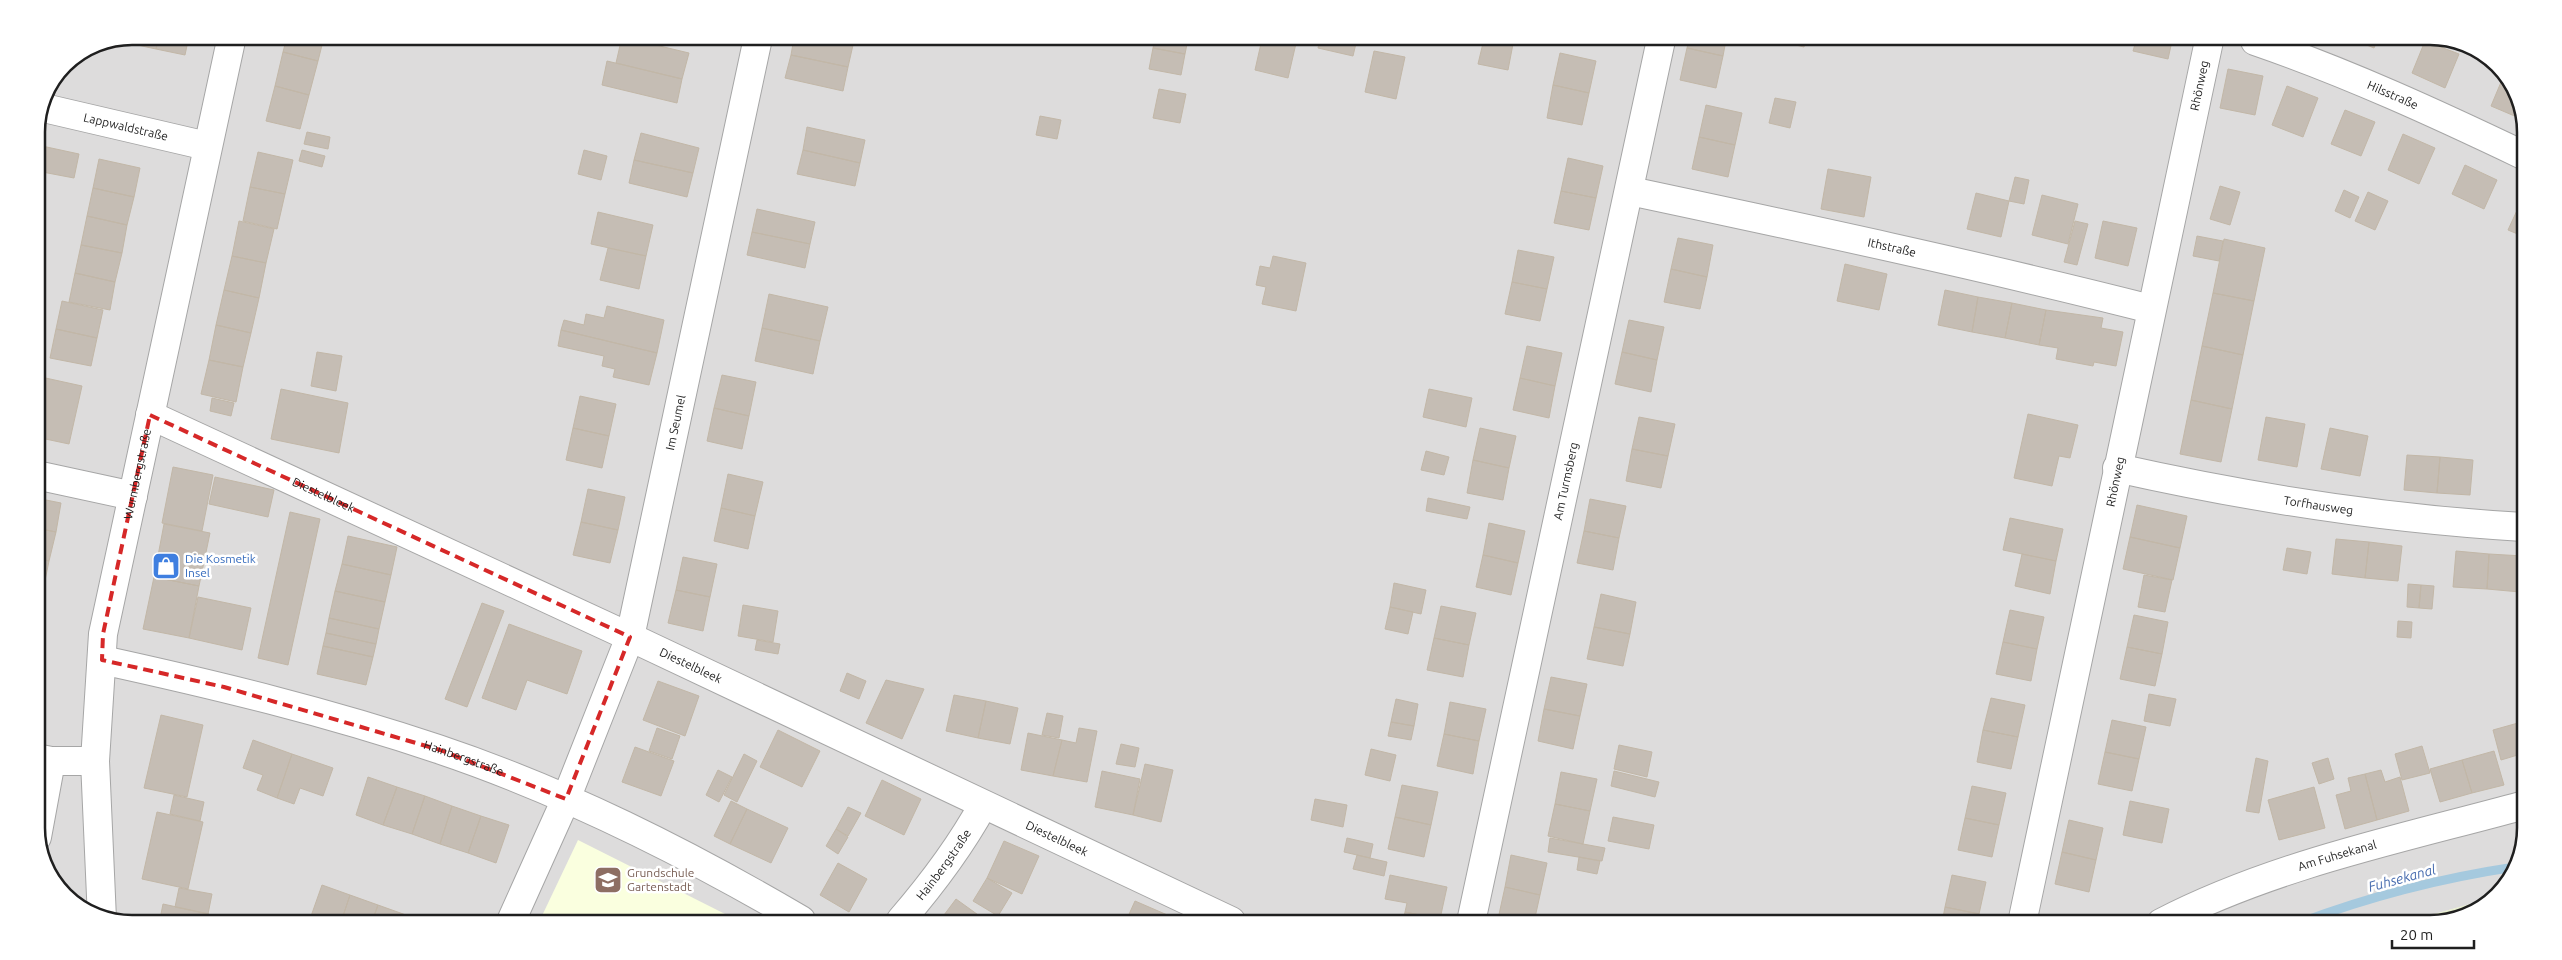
<svg xmlns="http://www.w3.org/2000/svg" width="2562" height="960" viewBox="0 0 2562 960" font-family="Ubuntu,sans-serif">
<style>
.residential{fill:#dddcdc}
.education{fill:#faffdf}
.farmland{fill:#e8efd0}
.lines{fill:none;stroke-linecap:round;stroke-linejoin:round}
.stream{stroke:#a5c9de;stroke-width:9}
.building{fill:#c5bdb4;stroke:#c2b7a7}
.minor-casing{stroke:#a6a6a6;stroke-width:30}
.minor{stroke:#fff;stroke-width:28}
.marked{fill:none;stroke:#d62828;stroke-width:4;stroke-dasharray:10 6;stroke-linejoin:round}
.labels{text-anchor:middle;stroke-width:5;stroke-linejoin:round;paint-order:stroke}
.street-label{font-size:12px;fill:#1f1f1f;stroke:#fff}
.shop-label{font-size:12px;fill:#366cbe;stroke:#fff;text-anchor:start}
.education-label{font-size:12px;fill:#785e54;stroke:#fff;text-anchor:start}
.water-label{font-size:14px;font-style:italic;fill:#4a6eb0;stroke:#fff}
.rim{fill:none;stroke:#1f1f1f;stroke-width:2.5}
</style>
<rect width="100%" height="100%" fill="#f0eee5"/>
<!-- residential -->
<path class="residential" d="M132 36 2461 41 2506 73 2526 125 2521 859 2492 898 2398 924 101 919 56 887 36 835V126L65 64 96 43Z"/>
<!-- education -->
<path class="education" d="M578 840 737 920H540Z"/>
<!-- farmland -->
<path class="farmland" d="M2492 898 2488 904 2430 924H2398Z"/>
<g class="lines">
<!-- stream -->
<path class="stream" d="M2299 923C2368 897 2441 878 2515 867"/>
</g>
<!-- building -->
<path class="building" d="M159 36H189L185 55 156 49Z
M159 36 156 49 128 43 129 37Z
M193 36H209L208 45 192 42Z
M129 37 128 43 114 40Z
M287 37H324L318 61 283 52Z
M622 37 689 53 682 79 616 63Z
M794 38H822L853 45 848 67 791 55Z
M1155 39H1188L1185 54 1153 48Z
M1262 39H1297L1288 78 1255 70Z
M1320 39H1357L1353 56 1318 48Z
M1484 39 1513 44 1508 70 1478 64Z
M1689 40H1726L1723 56 1687 48Z
M1776 40H1806L1804 47Z
M2136 41H2172L2168 59 2133 51Z
M2357 41H2377L2374 48Z
M2425 41 2459 54 2445 88 2412 73Z
M1153 48 1185 54 1181 75 1149 69Z
M1687 48 1723 56 1716 88 1680 80Z
M1374 51 1405 57 1396 99 1365 92Z
M283 52 318 61 309 95 275 86Z
M1560 53 1596 61 1589 93 1553 85Z
M791 55 848 67 843 91 785 78Z
M607 61 682 79 677 103 602 85Z
M2228 69 2263 76 2255 115 2220 108Z
M2504 75 2507 76 2524 120 2491 106Z
M1553 85 1589 93 1582 125 1547 118Z
M275 86 309 95 300 129 266 121Z
M2287 86 2318 98 2303 137 2272 125Z
M1159 89 1186 94 1180 123 1153 118Z
M1775 98 1796 102 1790 128 1769 123Z
M1706 105 1742 113 1735 145 1699 137Z
M2345 110 2375 122 2361 156 2331 144Z
M1040 116 1061 120 1057 139 1036 135Z
M807 127 865 140 860 163 803 150Z
M307 132 330 137 328 149 304 144Z
M641 133 699 148 693 173 634 160Z
M2403 134 2435 148 2419 184 2388 170Z
M1699 137 1735 145 1728 177 1692 169Z
M42 146 79 154 74 178 37 171Z
M302 150 325 156 322 167 299 161Z
M584 150 607 156 601 180 578 174Z
M803 150 860 163 855 186 797 174Z
M258 152 293 160 285 194 250 187Z
M1568 158 1603 166 1596 198 1561 191Z
M99 159 140 168 134 197 93 188Z
M634 160 693 173 687 197 629 183Z
M2465 165 2497 180 2484 209 2452 194Z
M1828 169 1871 177 1864 217 1821 209Z
M2015 177 2029 180 2024 204 2009 201Z
M2220 186 2240 192 2230 225 2210 219Z
M250 187 285 194 277 229 243 221Z
M93 188 134 197 127 225 87 216Z
M2344 190 2359 197 2350 218 2335 211Z
M1561 191 1596 198 1589 230 1554 223Z
M2368 192 2388 201 2375 230 2355 221Z
M1976 193 2009 201 2001 237 1967 229Z
M2525 193V237L2508 230Z
M2042 195 2078 204 2068 244 2032 235Z
M757 209 815 222 810 244 752 232Z
M598 212 653 225 646 256 591 244Z
M87 216 127 225 122 253 81 245Z
M239 221 274 229 266 263 232 256Z
M2075 221 2088 224 2077 265 2064 262Z
M2103 221 2137 228 2128 266 2095 258Z
M752 232 810 244 805 268 747 255Z
M2197 236 2223 241 2219 261 2193 256Z
M1678 238 1713 245 1707 277 1671 269Z
M2224 239 2265 248 2254 301 2213 293Z
M81 245 122 253 115 282 75 273Z
M608 248 646 256 639 289 600 280Z
M1518 250 1554 257 1547 289 1512 282Z
M232 256 266 263 259 298 224 290Z
M1273 256 1306 263 1296 311 1262 304 1266 287 1256 285 1260 266 1270 268Z
M1845 264 1887 274 1879 310 1837 301Z
M1671 269 1707 277 1700 309 1664 302Z
M75 273 115 282 110 310 69 302Z
M1512 282 1547 289 1540 321 1505 314Z
M224 290 259 298 251 333 216 325Z
M1945 290 1978 297 1972 332 1938 325Z
M2213 293 2254 301 2243 355 2202 346Z
M769 294 828 307 820 341 762 328Z
M1978 297 2012 303 2005 338 1972 332Z
M62 301 103 310 97 338 56 329Z
M2012 303 2046 310 2039 345 2005 338Z
M607 306 664 320 657 353 561 330 564 320 584 325 586 314 604 318Z
M2046 310 2103 318 2101 328 2123 332 2116 366 2094 362 2093 366 2056 359 2058 348 2039 345Z
M1629 320 1664 327 1657 360 1622 352Z
M216 325 251 333 243 367 209 360Z
M762 328 820 341 813 374 755 361Z
M56 329 97 338 91 366 50 358Z
M561 330 657 353 649 385 613 377 615 369 602 366 604 356 558 346Z
M1527 346 1562 353 1555 386 1520 378Z
M2202 346 2243 355 2232 409 2191 400Z
M317 352 342 356 336 391 311 386Z
M1622 352 1657 360 1651 392 1615 384Z
M209 360 243 367 236 402 201 394Z
M722 375 756 382 749 416 714 408Z
M41 377 82 386 69 444 36 437V398Z
M1520 378 1555 386 1549 418 1513 410Z
M281 389 348 403 339 453 271 439Z
M1429 389 1472 398 1466 427 1423 417Z
M580 396 616 404 609 436 573 428Z
M212 398 234 403 231 416 210 411Z
M2191 400 2232 409 2221 462 2180 454Z
M714 408 749 416 742 449 707 441Z
M2028 414 2078 425 2070 458 2059 456 2052 486 2014 478Z
M1639 417 1675 424 1668 456 1632 449Z
M2266 417 2305 424 2297 467 2258 460Z
M573 428 609 436 602 468 566 460Z
M1480 428 1516 436 1509 468 1473 460Z
M2330 428 2368 436 2360 476 2321 469Z
M1632 449 1668 456 1661 488 1626 481Z
M1426 451 1449 457 1444 475 1421 470Z
M2407 455 2440 457 2437 493 2404 490Z
M2440 457 2473 460 2470 495 2437 493Z
M1473 460 1509 468 1503 500 1467 493Z
M173 467 213 475 202 531 162 523Z
M728 474 763 482 755 516 721 508Z
M215 477 274 490 268 517 209 504Z
M588 489 625 497 618 530 581 522Z
M36 498 61 503 56 532 36 528Z
M1428 498 1470 507 1467 519 1426 511Z
M1590 499 1626 506 1619 538 1584 531Z
M2137 505 2187 516 2180 548 2130 537Z
M721 508 755 516 748 549 714 541Z
M290 512 320 519 288 665 258 658Z
M2010 518 2063 529 2056 561 2003 550Z
M581 522 618 530 610 563 573 555Z
M1489 523 1525 531 1518 563 1483 555Z
M164 524 210 533 199 586 154 577Z
M36 528 56 532 49 561 36 558Z
M1584 531 1619 538 1613 570 1577 563Z
M348 536 397 547 391 575 342 564Z
M2130 537 2180 548 2173 580 2123 569Z
M2336 539 2369 542 2365 578 2332 574Z
M2369 542 2402 546 2398 581 2365 578Z
M2287 548 2311 552 2307 574 2283 570Z
M2456 551 2489 554 2487 589 2453 587Z
M2022 554 2056 561 2050 594 2015 586Z
M2489 554 2523 556 2520 592 2487 589Z
M1483 555 1518 563 1511 595 1476 587Z
M683 557 717 564 710 597 676 590Z
M36 558 49 561 43 590 36 589Z
M342 564 391 575 385 602 335 591Z
M2144 575 2172 580 2165 612 2138 607Z
M154 577 199 586 189 638 143 629Z
M1394 583 1426 590 1421 614 1390 607Z
M2408 584 2421 585 2419 608 2407 607Z
M2421 585 2434 586 2432 609 2419 608Z
M36 589 43 590 36 618Z
M676 590 710 597 703 631 668 623Z
M335 591 385 602 379 629 329 618Z
M1601 594 1636 602 1630 634 1594 627Z
M198 597 251 608 242 650 189 638Z
M482 603 504 611 467 707 445 699Z
M743 605 778 611 773 642 738 636Z
M1441 606 1476 613 1469 645 1434 638Z
M1390 607 1413 612 1408 634 1385 629Z
M2010 610 2044 617 2037 649 2003 642Z
M2134 615 2168 622 2162 654 2127 647Z
M329 618 379 629 376 644 326 633Z
M2398 621 2412 622 2411 638 2397 637Z
M509 624 582 651 567 694 527 680 516 710 482 698Z
M1594 627 1630 634 1623 666 1587 659Z
M326 633 376 644 373 657 323 646Z
M1434 638 1469 645 1463 677 1427 670Z
M757 640 780 644 778 654 755 650Z
M2003 642 2037 649 2031 681 1996 674Z
M323 646 373 657 366 685 317 674Z
M2127 647 2162 654 2155 686 2120 679Z
M847 673 866 681 859 699 840 691Z
M1551 677 1587 684 1580 716 1544 709Z
M886 680 924 689 902 739 866 723Z
M658 681 699 696 685 736 643 720Z
M2149 694 2176 699 2170 726 2144 721Z
M954 695 986 701 978 738 946 731Z
M1991 698 2025 705 2018 737 1983 730Z
M1396 699 1418 704 1414 726 1391 722Z
M986 701 1018 708 1010 744 978 738Z
M1450 702 1486 709 1479 741 1444 734Z
M1544 709 1580 716 1573 749 1538 741Z
M1047 713 1063 716 1059 738 1042 735Z
M161 715 203 725 187 797 144 788Z
M2112 720 2146 727 2139 759 2105 752Z
M1391 722 1414 726 1411 740 1388 736Z
M2518 723 2521 737V754L2501 760 2493 730Z
M657 728 680 736 672 759 649 751Z
M1079 728 1097 731 1087 782 1053 776 1062 740 1076 743Z
M778 730 820 751 802 787 760 767Z
M1983 730 2018 737 2011 769 1977 762Z
M1028 733 1062 740 1053 776 1021 770Z
M1444 734 1479 741 1473 774 1437 766Z
M253 740 292 754 277 798 257 790 263 775 243 768Z
M1121 744 1139 748 1135 767 1116 764Z
M1619 745 1652 752 1647 777 1614 769Z
M2422 746 2430 773 2402 780 2395 754Z
M635 747 674 761 661 796 622 782Z
M1371 749 1396 755 1390 781 1365 775Z
M2494 751 2504 785 2472 793 2462 760Z
M2105 752 2139 759 2132 791 2098 784Z
M292 754 333 768 323 796 300 788 294 804 277 798Z
M744 754 757 761 737 802 724 795Z
M2256 758 2268 761 2259 813 2246 811Z
M2328 758 2334 779 2319 784 2312 763Z
M2462 760 2472 793 2440 802 2430 769Z
M1145 764 1173 770 1161 822 1133 815Z
M718 770 732 777 719 802 706 795Z
M2381 770 2385 782 2400 777 2409 811 2377 820 2365 774Z
M1102 771 1140 779 1133 815 1095 807Z
M1614 771 1659 782 1655 797 1611 786Z
M1561 772 1597 779 1590 811 1555 804Z
M2365 774 2377 820 2345 829 2336 795 2351 791 2348 778Z
M368 777 397 787 383 825 356 815Z
M882 780 921 799 904 835 865 816Z
M1402 785 1438 792 1431 825 1395 817Z
M1972 786 2006 793 1999 825 1965 818Z
M397 787 425 796 412 834 383 825Z
M2314 787 2325 828 2279 840 2268 800Z
M174 795 204 802 200 821 170 814Z
M425 796 452 806 440 844 412 834Z
M1315 799 1347 805 1343 827 1311 820Z
M731 801 747 809 730 844 714 836Z
M2130 801 2169 809 2162 843 2123 835Z
M1555 804 1590 811 1583 844 1548 836Z
M452 806 481 816 468 853 440 844Z
M848 807 861 813 848 836 836 829Z
M747 809 788 828 771 863 730 844Z
M157 812 203 822 188 889 142 879Z
M481 816 509 825 496 863 468 853Z
M1395 817 1431 825 1424 857 1388 849Z
M1613 817 1654 825 1649 849 1608 841Z
M1965 818 1999 825 1992 857 1958 850Z
M2069 820 2103 828 2096 860 2062 852Z
M836 829 848 837 838 854 826 846Z
M1347 838 1373 844 1370 858 1344 852Z
M1550 838 1605 848 1602 861 1548 852Z
M1004 841 1039 856 1022 894 987 878Z
M2062 852 2096 860 2089 892 2055 884Z
M1357 855 1387 862 1384 876 1353 869Z
M1511 855 1547 863 1540 895 1505 887Z
M1579 857 1600 861 1597 874 1577 870Z
M838 863 867 879 849 912 820 895Z
M1390 875 1447 887 1440 919 1405 912 1407 903 1385 899Z
M1952 875 1986 882 1979 914 1945 907Z
M987 878 1012 893 998 916 973 901Z
M322 885 350 895 342 919H310Z
M1505 887 1540 895 1534 922 1498 919Z
M179 888 212 894 208 914 175 907Z
M350 895 378 905 373 919H342Z
M956 899 981 917 979 921 952 920 944 915Z
M1135 901 1172 917 1170 921H1126Z
M163 904 209 914 208 919H160Z
M378 905 406 915 404 919H373Z
M1945 907 1979 914 1978 923H1942Z
M1405 912 1440 919V922L1380 921 1382 915 1403 920Z
M406 915 420 919H404Z"/>
<g class="lines">
<defs>
<g id="minor">
<path id="s1" d="M2255 41C2348 73 2437 114 2525 156"/>
<path id="s2" d="M44 108 207 146"/>
<path id="s3" d="M1630 191C1804 228 1978 265 2151 309"/>
<path id="s4" d="M150 415 630 637 1231 921"/>
<path id="s5" d="M2117 468C2251 498 2386 519 2523 527"/>
<path d="M36 475 133 496"/>
<path id="s6" d="M102 660C216 685 328 712 438 749 566 792 685 852 801 920"/>
<path d="M36 758 51 761H95"/>
<path d="M37 837 51 761"/>
<path id="s7" d="M102 919 95 761 103 634 232 36"/>
<path id="s8" d="M512 919 566 799 630 637 758 38"/>
<path id="s9" d="M901 920C932 884 960 847 983 805"/>
<path id="s10" d="M1471 922 1661 40"/>
<path id="s11" d="M2022 923 2209 41"/>
<path id="s12" d="M2161 923C2273 865 2400 839 2521 806"/>
</g>
</defs>
<!-- minor casing -->
<use href="#minor" class="minor-casing"/>
<!-- minor -->
<use href="#minor" class="minor"/>
</g>
<!-- marked area -->
<path class="marked" d="M150 415 630 637 566 799 440 750 224 687 102 660 103 634Z"/>
<!-- icons -->
<defs>
<symbol id="shop-square" viewBox="-11 -11 22 22"><rect x="-9" y="-9" width="18" height="18" rx="4" fill="#3f7fe0" stroke="#fff"/><path d="M-5-2.5h2.3a2.7 3.5 0 0 1 5.4 0H5L5.5 6h-11ZM-1.5-2.5h3a1.5 2.3 0 0 0-3 0Z" fill="#fff"/></symbol>
<symbol id="school-square" viewBox="-11 -11 22 22"><rect x="-9" y="-9" width="18" height="18" rx="4" fill="#8d6e63" stroke="#fff"/><path d="M0-5L7-2L0 1L-7-2ZM-4 1L0 2.5L4 1V4Q0 6-4 4Z" fill="#fff"/></symbol>
</defs>
<g fill-rule="evenodd">
<use href="#shop-square" x="150" y="550" width="32" height="32"/>
<use href="#school-square" x="592" y="864" width="32" height="32"/>
</g>
<g class="labels">
<!-- street labels -->
<g class="street-label">
<text dy="4" stroke="none"><textPath href="#s11" startOffset="856">Rhönweg</textPath></text>
<text dy="4" stroke="none"><textPath href="#s1" startOffset="148">Hilsstraße</textPath></text>
<text dy="4" stroke="none"><textPath href="#s2" startOffset="84">Lappwaldstraße</textPath></text>
<text dy="4" stroke="none"><textPath href="#s3" startOffset="268">Ithstraße</textPath></text>
<text dy="4" stroke="none"><textPath href="#s8" startOffset="525">Im Seumel</textPath></text>
<text dy="4" stroke="none"><textPath href="#s7" startOffset="449">Wurmbergstraße</textPath></text>
<text dy="4" stroke="none"><textPath href="#s10" startOffset="451">Am Turmsberg</textPath></text>
<text dy="4" stroke="none"><textPath href="#s11" startOffset="451">Rhönweg</textPath></text>
<text dy="4" stroke="none"><textPath href="#s4" startOffset="191">Diestelbleek</textPath></text>
<text dy="4" stroke="none"><textPath href="#s5" startOffset="205">Torfhausweg</textPath></text>
<text dy="4" stroke="none"><textPath href="#s4" startOffset="596">Diestelbleek</textPath></text>
<text dy="4" stroke="none"><textPath href="#s6" startOffset="375">Hainbergstraße</textPath></text>
<text dy="4" stroke="none"><textPath href="#s4" startOffset="1001">Diestelbleek</textPath></text>
<text dy="4" stroke="none"><textPath href="#s12" startOffset="189">Am Fuhsekanal</textPath></text>
<text dy="4" stroke="none"><textPath href="#s9" startOffset="70">Hainbergstraße</textPath></text>
</g>
<!-- shop labels -->
<g class="shop-label">
<text x="185" y="563">Die Kosmetik<tspan x="185" dy="14">Insel</tspan></text>
</g>
<!-- education labels -->
<g class="education-label">
<text x="627" y="877">Grundschule<tspan x="627" dy="14">Gartenstadt</tspan></text>
</g>
<!-- water labels -->
<g class="water-label">
<text transform="translate(2402 878) rotate(-15)" y="5">Fuhsekanal</text>
</g>
</g>
<!-- crop -->
<path d="M0 0H2562V960H0ZM132 45H2430A87 87 0 0 1 2517 132V828A87 87 0 0 1 2430 915H132A87 87 0 0 1 45 828V132A87 87 0 0 1 132 45Z" fill="#fff" fill-rule="evenodd"/>
<path class="rim" d="M132 45H2430A87 87 0 0 1 2517 132V828A87 87 0 0 1 2430 915H132A87 87 0 0 1 45 828V132A87 87 0 0 1 132 45Z"/>
<!-- scale -->
<path d="M2392 940v8h82v-8" fill="none" stroke="#1f1f1f" stroke-width="2.5"/>
<text x="2400" y="940" font-size="15" fill="#1f1f1f" stroke="#ffffff" stroke-width="4" paint-order="stroke">20 m</text>
</svg>
